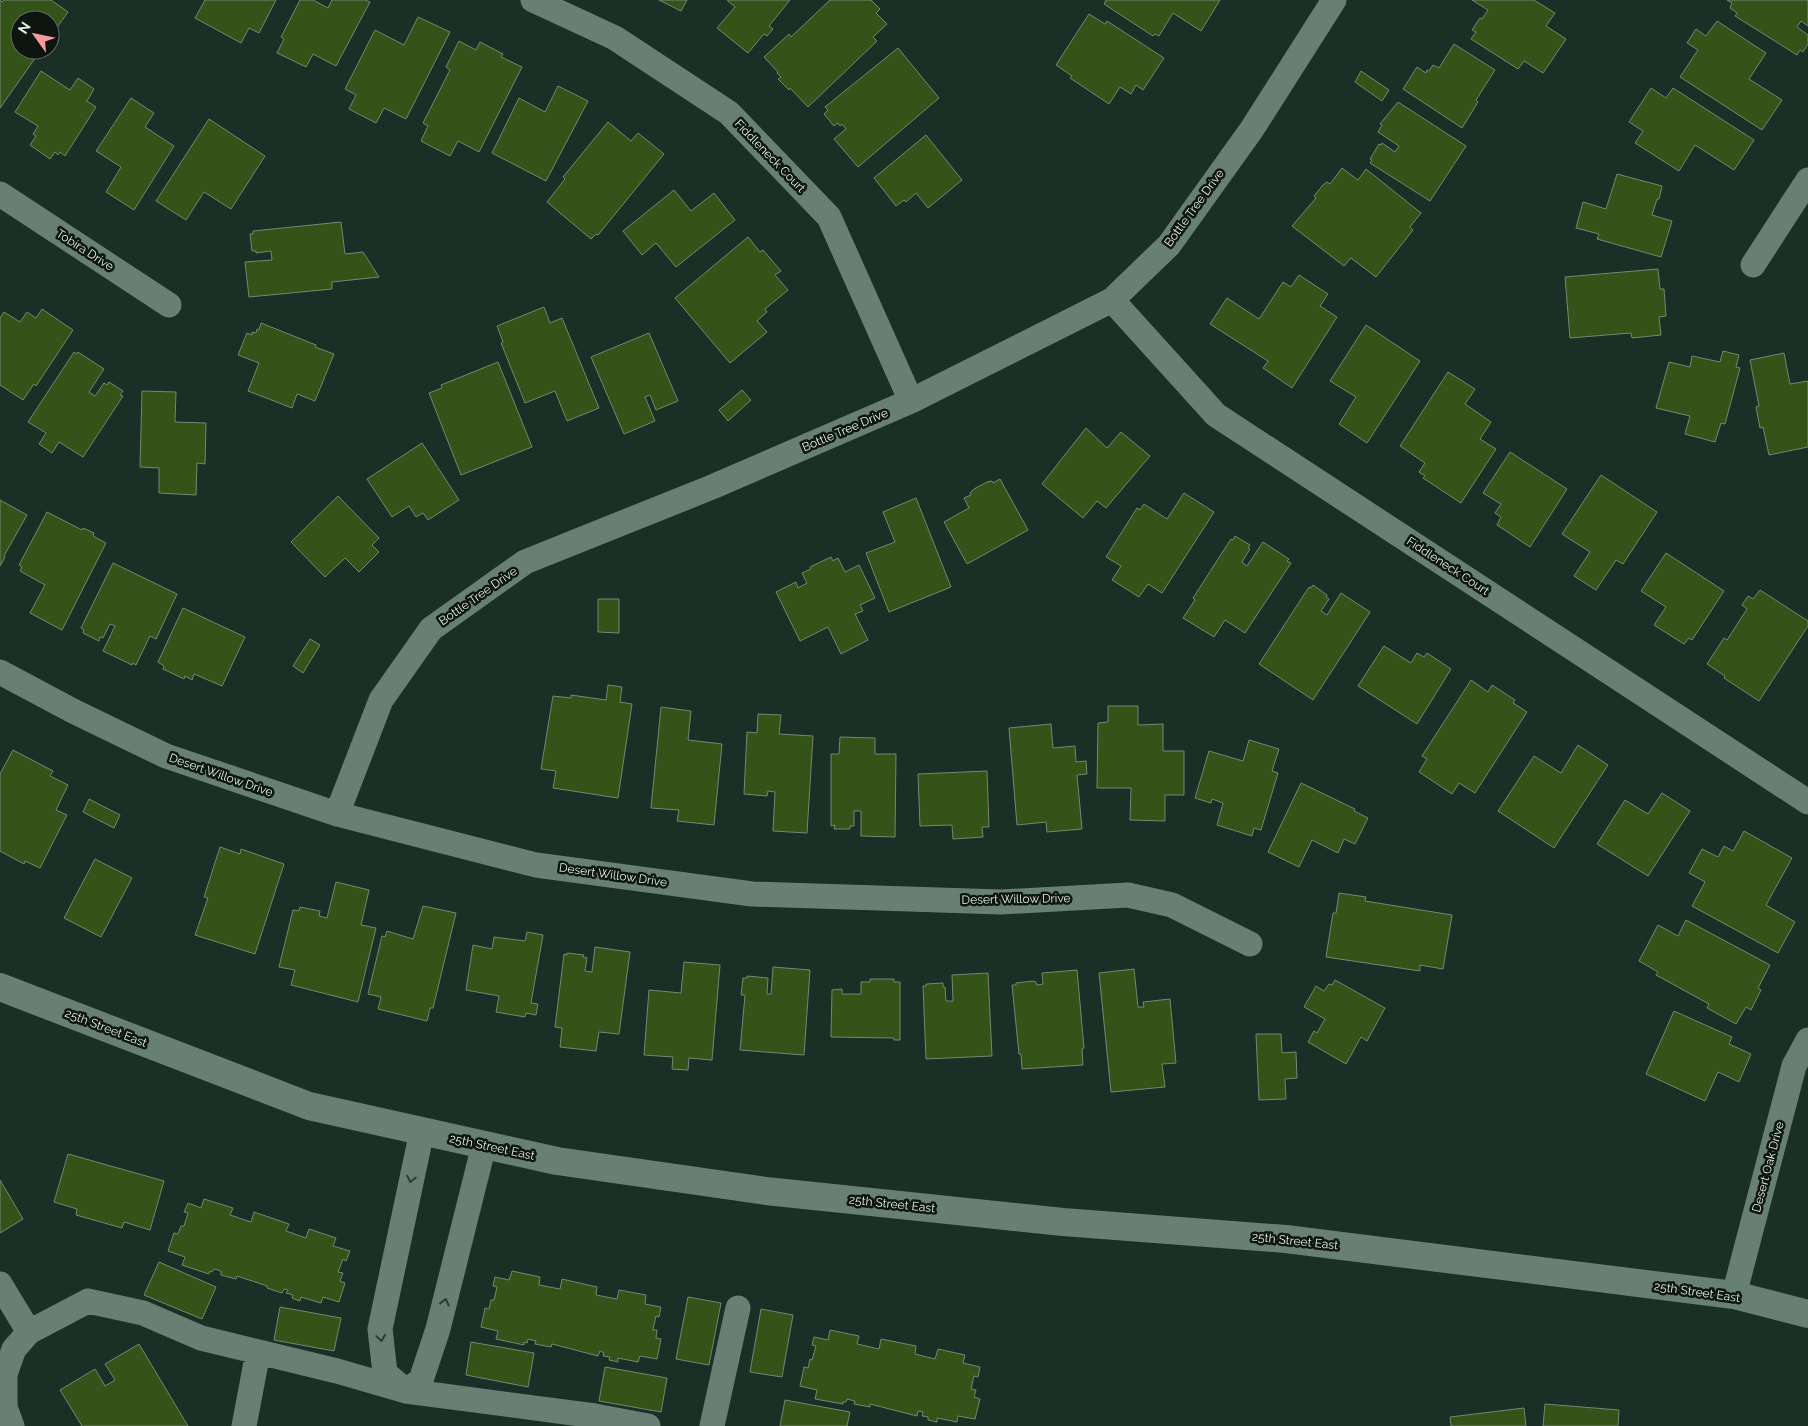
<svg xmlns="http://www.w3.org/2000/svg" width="1808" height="1426" viewBox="0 0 1808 1426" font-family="Raleway,sans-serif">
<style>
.building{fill:#335318;stroke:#798672}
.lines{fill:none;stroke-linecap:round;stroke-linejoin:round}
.minor{stroke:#687f73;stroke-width:25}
.secondary{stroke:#687f73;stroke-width:28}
.oneway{stroke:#2c3a33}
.labels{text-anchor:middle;stroke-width:5;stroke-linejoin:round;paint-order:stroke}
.street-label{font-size:12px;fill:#e1eee7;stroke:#0c1510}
</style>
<rect width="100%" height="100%" fill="#1a2f25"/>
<!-- building -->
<path class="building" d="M0 0 2 2 4 0H51L68 12 50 37V20H20V50H41L0 108Z
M205 0H276L259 33 249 28 241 43 195 18Z
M300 0H313L328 8 332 0H365L370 2 336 66 313 54 306 67 277 53 284 39 281 37Z
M659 0H687L681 11Z
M727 0H790L769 26 773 29 767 36 764 34 748 53 717 28 735 7Z
M830 0H871L880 9 876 13 887 24 873 37 877 41 808 107 790 88 789 90 778 79 781 77 777 73 778 72 764 57 789 34 791 37Z
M1106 0H1220L1201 31 1173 13 1159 36 1155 34 1153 36 1104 4Z
M1472 0H1534L1555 13 1546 26 1566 39 1543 73 1524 61 1518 69 1471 39 1476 32 1472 30 1480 18 1482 19 1488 10Z
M1727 0H1808V26L1801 21 1797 27 1808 35V44L1803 52 1800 50 1797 55 1735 16 1737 13 1730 8 1732 3Z
M1089 14 1105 24 1107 21 1164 58 1143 90 1136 85 1131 94 1120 87 1109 104 1070 78 1072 76 1056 65Z
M418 17 450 32 406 119 384 108 376 123 349 109 356 95 345 89 375 30 404 45Z
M1717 21 1766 53 1749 79 1782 100 1762 130 1680 77 1698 50 1687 43 1696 29 1706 36Z
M459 41 476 50 480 42 503 54 501 57 522 67 479 152 458 141 450 156 421 141 428 126 423 123 450 70 446 67Z
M1454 44 1495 70 1476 100 1478 102 1462 128 1403 89 1417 67 1426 73 1427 70 1429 71 1433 65 1439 68Z
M898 48 939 98 858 167 834 139 846 129 842 124 840 126 838 123 834 126 824 114 828 110 825 107Z
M41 71 70 90 78 78 94 89 87 101 96 107 65 156 60 152 58 155 55 152 50 159 30 145 36 136 33 134 38 126 15 112Z
M1361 71 1389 90 1382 101 1355 82Z
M558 86 588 101 546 181 492 153 519 98 545 112Z
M1651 88 1666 98 1673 88 1754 140 1734 170 1695 145 1679 171 1635 143 1643 131 1629 122Z
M131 98 154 113 145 127 174 146 134 210 106 192 121 167 96 151Z
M1398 102 1466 146 1430 201 1370 163 1372 160 1370 159 1379 144 1381 145 1382 143 1395 152 1399 146 1378 132 1382 125 1380 124Z
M209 119 265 156 231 209 204 192 186 220 156 201Z
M608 122 631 141 638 133 664 154 598 235 596 234 591 239 547 202 565 179 563 177Z
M926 135 962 180 928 208 916 193 906 202 904 200 896 206 874 178Z
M1342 168 1358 180 1366 169 1421 213 1410 227 1413 230 1376 277 1351 258 1344 266 1292 226 1316 198 1314 196 1323 185 1327 182 1330 184Z
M1617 174 1662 186 1659 199H1657L1652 215 1672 221 1661 257 1597 239 1599 234 1576 228 1583 202 1606 209Z
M674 190 691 211 714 193 735 220 676 267 656 243 642 255 623 231Z
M341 222 345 254 363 252 379 277 332 282V289L249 297 245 262 272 260 271 251 256 253V251H252L250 234H253V231Z
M748 237 760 252 763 250 781 271 775 275 788 290 765 309 767 312 757 321 767 332 730 363 675 298Z
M1658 269 1660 289H1664L1666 316 1659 317 1661 335 1632 338 1631 333 1570 338 1565 277Z
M1299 275 1328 294 1320 306 1337 317 1292 388 1263 368 1268 361 1210 324 1227 298 1259 319 1283 282 1291 287Z
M544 307 550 323 562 318 599 408 567 421 555 391 525 403 501 343 503 342 497 326Z
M42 309 73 330 36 386 34 384 23 400 0 385V318L4 312 20 322 27 312 36 318Z
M261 323 316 345 315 347 334 354 315 401 297 394 292 408 248 391 259 363 238 355 247 333 252 335V332L256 333 257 329 259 330Z
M1366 325 1420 361 1367 443 1339 424 1356 397 1330 381Z
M649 333 678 401 656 410 650 395 645 397 655 421 624 434 591 357Z
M1723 351 1739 355 1736 367 1740 368 1725 424 1721 423 1715 442 1685 434 1690 416 1656 408 1669 362 1690 367 1692 356 1720 362Z
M74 352 77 354 78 352 104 369 89 392 95 396 104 383 107 385 109 382 123 391 120 395 123 396 83 457 59 442 52 453 39 444 46 433 28 422Z
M1784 353 1790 384 1808 381V447L1769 455 1763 427 1760 428 1756 407 1759 406 1750 360Z
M498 362 532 447 461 475 429 393 442 388 441 385Z
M1448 372 1475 389 1465 404 1491 422 1480 439 1496 449 1461 503 1423 478 1425 476 1419 472 1425 463 1400 446Z
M742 390 751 400 728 421 719 410Z
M142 391 176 392 175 422 206 423 205 464 197 463 196 495 159 493V468L140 467Z
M1086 428 1107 448 1121 432 1150 456 1106 508 1097 501 1083 518 1042 484Z
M422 443 459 500 428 520 423 513 416 517 409 506 392 517 367 479Z
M1510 452 1567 489 1530 547 1497 525 1501 517 1495 513 1501 504 1483 493Z
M1601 475 1657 512 1623 564 1616 560 1596 590 1574 576 1590 552 1562 534Z
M1000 479 1028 530 967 564 944 522 969 508 964 498 971 495 970 493 974 489 987 482 992 481 993 483Z
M1184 493 1214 512 1162 593 1148 584 1139 597 1112 580 1121 566 1106 557 1137 508 1140 510 1144 504 1167 519Z
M338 496 379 538 372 545 379 552 359 572 345 558 325 577 291 542Z
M916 498 951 587 889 612 866 553 895 542 883 512Z
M0 500 27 515 4 556 5 557 0 566Z
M47 512 82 530 83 528 94 533 93 536 106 543 62 630 30 613 45 585 20 571 22 567 19 565Z
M1235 536 1250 545 1248 548 1250 549 1242 562 1247 566 1263 542 1289 559 1287 561 1291 563 1245 633 1225 620 1214 637 1183 618 1195 600 1193 598 1231 539 1233 540Z
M1666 553 1724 591 1692 640 1689 638 1684 644 1654 625 1666 607 1641 591Z
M831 557 833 561 838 558 845 572 859 565 875 598 860 605 863 611 855 614 868 640 841 654 828 627 800 641 776 592 796 582 798 588 807 583 802 573 811 569 810 567Z
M113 563 177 594 156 639 150 636 136 665 133 663 132 665 103 651 115 626 110 624 103 638 100 637 99 641 83 633 84 630 81 628Z
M1313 585 1327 595 1326 597 1329 599 1321 611 1327 615 1341 593 1370 612 1313 700 1259 664 1309 587 1311 588Z
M1760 590 1808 621V626L1759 701 1724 678 1725 676 1707 664 1724 638 1727 640 1747 609 1742 605 1748 596 1753 599Z
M598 599H619V633L598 632Z
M183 608 245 637 222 686 194 674 192 680 185 676 184 679 163 669 164 666 158 662Z
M310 639 320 645 303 673 293 666Z
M1384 646 1411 663 1417 653 1424 657 1427 653 1451 669 1417 724 1358 686Z
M1471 680 1488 692 1492 685 1515 700 1513 703 1527 712 1475 793 1459 783 1452 794 1419 772 1427 759 1422 756Z
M608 685 622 687 620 702 632 704 618 798 553 788 556 771 541 769 553 696 571 698V695L606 700Z
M1108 706H1138V725L1163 724V751H1184V795H1165V821L1130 820 1131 788H1097L1098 723 1108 722Z
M661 707 691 711 688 740 722 744 714 825 677 821 679 810 651 808Z
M758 714 781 715 779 734 813 736 807 833 773 831 775 792 768 791 767 796 744 794 747 732 757 733Z
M1051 724 1053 748 1075 746 1076 762 1086 761 1087 774 1077 775 1082 829 1047 832 1046 822 1017 825 1009 728Z
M840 737 875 738V754H896L895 837 861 836V811H854V826H850V829H834L835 825 831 826V754H839Z
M1249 740 1279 749 1272 771 1278 773 1261 830 1254 828 1252 836 1217 825 1223 803 1212 799 1211 803 1195 798 1209 751 1243 761Z
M1578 745 1608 765 1554 848 1498 811 1534 756 1561 773Z
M13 750 53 771 50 776 68 785 56 810 67 815 40 868 25 861 24 864 0 851V774Z
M987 771 989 827H982L983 837 953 839 952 825 920 826 918 774Z
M1301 783 1355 809 1354 811 1368 818 1355 844 1344 839 1338 853 1312 840 1299 867 1268 852Z
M1662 793 1690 811 1648 876 1597 844 1625 800 1648 814Z
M89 799 120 815 114 828 83 812Z
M1744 831 1792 858 1766 905 1795 922 1778 953 1692 906 1705 882 1689 873 1702 849 1718 857 1724 846 1733 851Z
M220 847 240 854 241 849 284 864 255 954 195 935 208 898 204 897Z
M95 859 132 878 101 937 64 918Z
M336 882 369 890 361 925 376 928 358 1002 291 985 295 970 279 967 293 910 299 911 300 907 320 911 319 916 327 918Z
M1339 893 1366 897 1365 901 1452 915 1443 969 1420 965V971L1326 957 1333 913H1336Z
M423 906 456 913 433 1008H430L427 1021 378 1009 381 997 368 994 382 936 385 937 387 931 413 939Z
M1686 920 1770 965 1758 988 1761 990 1751 1010 1746 1007 1736 1024 1707 1008 1709 1004 1656 975 1658 972 1639 961 1658 925 1678 936Z
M527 932 543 935 531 1003 538 1004 536 1015 526 1013 525 1017 496 1012 499 996 466 990 473 945 492 949 494 937 525 941Z
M595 947 630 952 619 1034 599 1032 596 1051 560 1047 562 1028 555 1027 564 954 567 955V953L584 955 583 957 587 958 585 971 592 972Z
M684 962 720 965 712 1060 689 1058 688 1070 672 1069 673 1057 644 1055 649 990 681 993Z
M773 967 810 970 804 1055 740 1050 745 995H741L743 978H747V976L768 978 767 994H771Z
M1134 969 1138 1007H1144L1143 1002 1170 999 1176 1063 1162 1064 1165 1087 1111 1092 1099 973Z
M1077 970 1084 1048 1082 1049 1083 1065 1022 1069 1021 1054H1019L1012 985H1016V983L1033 981 1036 982 1037 985 1043 984 1042 973Z
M988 973 992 1056 926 1059 923 986H926V984L943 983V987H945L946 1001H953L952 975Z
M870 979H894V982H900V1040H894V1038L831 1037 832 990 842 989V994H861V982H870Z
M1335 980 1385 1008 1367 1041 1361 1037 1346 1064 1308 1042 1314 1031 1317 1033 1325 1019 1304 1007 1316 986 1324 991 1329 984 1332 985Z
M1674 1011 1732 1037 1729 1044 1751 1054 1739 1082 1718 1072 1705 1101 1646 1074Z
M1256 1034H1281L1282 1053 1296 1052 1297 1078 1285 1079 1286 1099 1259 1100Z
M68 1154 164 1181 150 1230 124 1222 122 1228 76 1215 77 1209 54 1202Z
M0 1180 23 1219 0 1233Z
M204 1199 233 1208 230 1215 251 1222 254 1212 289 1224 286 1231 306 1238 309 1229 336 1238 333 1246 350 1251 346 1261 343 1259 338 1272 343 1273 340 1281 345 1283 339 1302 323 1297 321 1303 301 1297 300 1301 292 1298 293 1295 286 1293 288 1290 284 1289 282 1293 267 1288V1286L237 1276 236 1279 221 1275V1271L214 1269 212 1272 210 1271 209 1274 182 1265 185 1257 168 1251 174 1233 178 1234 181 1226H184L188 1213 184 1212 188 1203 201 1208Z
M159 1262 216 1287 202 1319 144 1295Z
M512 1271 540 1277 539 1285 560 1289 562 1279 597 1287 596 1295 617 1299 619 1290 646 1295 645 1304 661 1307 659 1317 656 1316 653 1330H657L656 1338 661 1339 657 1359 640 1356 638 1362 618 1358V1362L609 1360 610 1357 603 1356 604 1353 600 1351 598 1356 552 1344 551 1347 535 1344 536 1341 528 1339 527 1343 524 1342V1345L496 1339 498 1331 481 1327 485 1308 489 1309 491 1300H494L497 1287 493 1286 495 1277 509 1280Z
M688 1297 721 1303 709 1365 676 1359Z
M280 1307 341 1318 334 1351 274 1340Z
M761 1309 793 1315 782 1377 750 1372Z
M830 1330 859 1336 857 1344 879 1349 881 1339 916 1346 915 1354 935 1359 938 1349 965 1355 963 1363 980 1367 978 1377 974 1376 971 1389 976 1390 974 1397 980 1399 975 1419 958 1416 957 1422 937 1418V1422L928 1420V1417L922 1416 923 1412 918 1411 917 1416 870 1404V1407L854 1404 855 1401 847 1399 846 1402H843V1404L815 1399 817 1390 800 1386 804 1367 808 1368 810 1359 812 1360 816 1346 812 1345 814 1337 828 1340Z
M471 1342 534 1353 528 1387 466 1375Z
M139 1344 188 1426H82L60 1390 95 1369 105 1386 115 1380 105 1364Z
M605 1367 667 1378 661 1412 599 1401Z
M785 1400 850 1412 847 1426H780Z
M1545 1404 1619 1410 1618 1426H1543Z
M1524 1408 1526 1426H1451L1450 1417Z"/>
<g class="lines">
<!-- minor -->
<path class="minor" d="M533 0 615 38 729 113 829 217 911 401
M0 194 169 305
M1753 265 1808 180
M1112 300 1216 415 1808 802
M0 672 73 711 166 756 337 814 536 865 752 894 1001 902 1128 895 1172 905 1250 944
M337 814 381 700 431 629 525 562 712 487 911 401 1112 300 1169 245 1252 129 1334 0
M422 1131 380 1329 385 1373 406 1391 421 1380 438 1329 484 1145
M0 1284 29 1332
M1734 1295 1794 1066 1808 1040
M12 1426 5 1407V1374L14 1349 29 1332 88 1301 143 1313 201 1338 337 1371 406 1391 595 1416 648 1426
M244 1426 258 1352
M712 1426 738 1308"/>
<!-- secondary -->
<path class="secondary" d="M0 987 309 1106 557 1161 766 1191 1063 1222 1286 1239 1734 1295 1808 1314"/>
</g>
<!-- one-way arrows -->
<defs><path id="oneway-chevron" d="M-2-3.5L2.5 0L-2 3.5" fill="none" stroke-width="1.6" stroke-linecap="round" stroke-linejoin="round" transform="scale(1.25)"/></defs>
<g class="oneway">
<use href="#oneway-chevron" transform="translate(411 1179) rotate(102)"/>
<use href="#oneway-chevron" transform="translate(445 1302) rotate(-76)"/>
<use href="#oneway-chevron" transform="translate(381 1338) rotate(82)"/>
</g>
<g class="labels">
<!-- street labels -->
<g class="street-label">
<text transform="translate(770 156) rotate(46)" y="4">Fiddleneck Court</text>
<text transform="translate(1194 208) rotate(-54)" y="4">Bottle Tree Drive</text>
<text transform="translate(85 250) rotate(33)" y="4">Tobira Drive</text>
<text transform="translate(845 430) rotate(-23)" y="4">Bottle Tree Drive</text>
<text transform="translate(1448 566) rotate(33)" y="4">Fiddleneck Court</text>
<text transform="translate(478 596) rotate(-35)" y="4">Bottle Tree Drive</text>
<text transform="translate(221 775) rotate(19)" y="4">Desert Willow Drive</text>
<text transform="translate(613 875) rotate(8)" y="4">Desert Willow Drive</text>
<text transform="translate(1016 899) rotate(-1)" y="4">Desert Willow Drive</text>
<text transform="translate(106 1028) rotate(21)" y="4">25th Street East</text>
<text transform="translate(492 1147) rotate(12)" y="4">25th Street East</text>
<text transform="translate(1768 1167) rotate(-75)" y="4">Desert Oak Drive</text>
<text transform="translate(892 1204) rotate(6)" y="4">25th Street East</text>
<text transform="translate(1295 1241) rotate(6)" y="4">25th Street East</text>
<text transform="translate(1697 1292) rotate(8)" y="4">25th Street East</text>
</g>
</g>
<!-- north arrow -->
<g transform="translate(35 35) rotate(303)"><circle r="24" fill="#0c1510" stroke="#616c66"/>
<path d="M0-4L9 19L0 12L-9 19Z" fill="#f59b9e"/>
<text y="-8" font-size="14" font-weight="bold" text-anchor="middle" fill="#e1eee7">N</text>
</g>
</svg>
